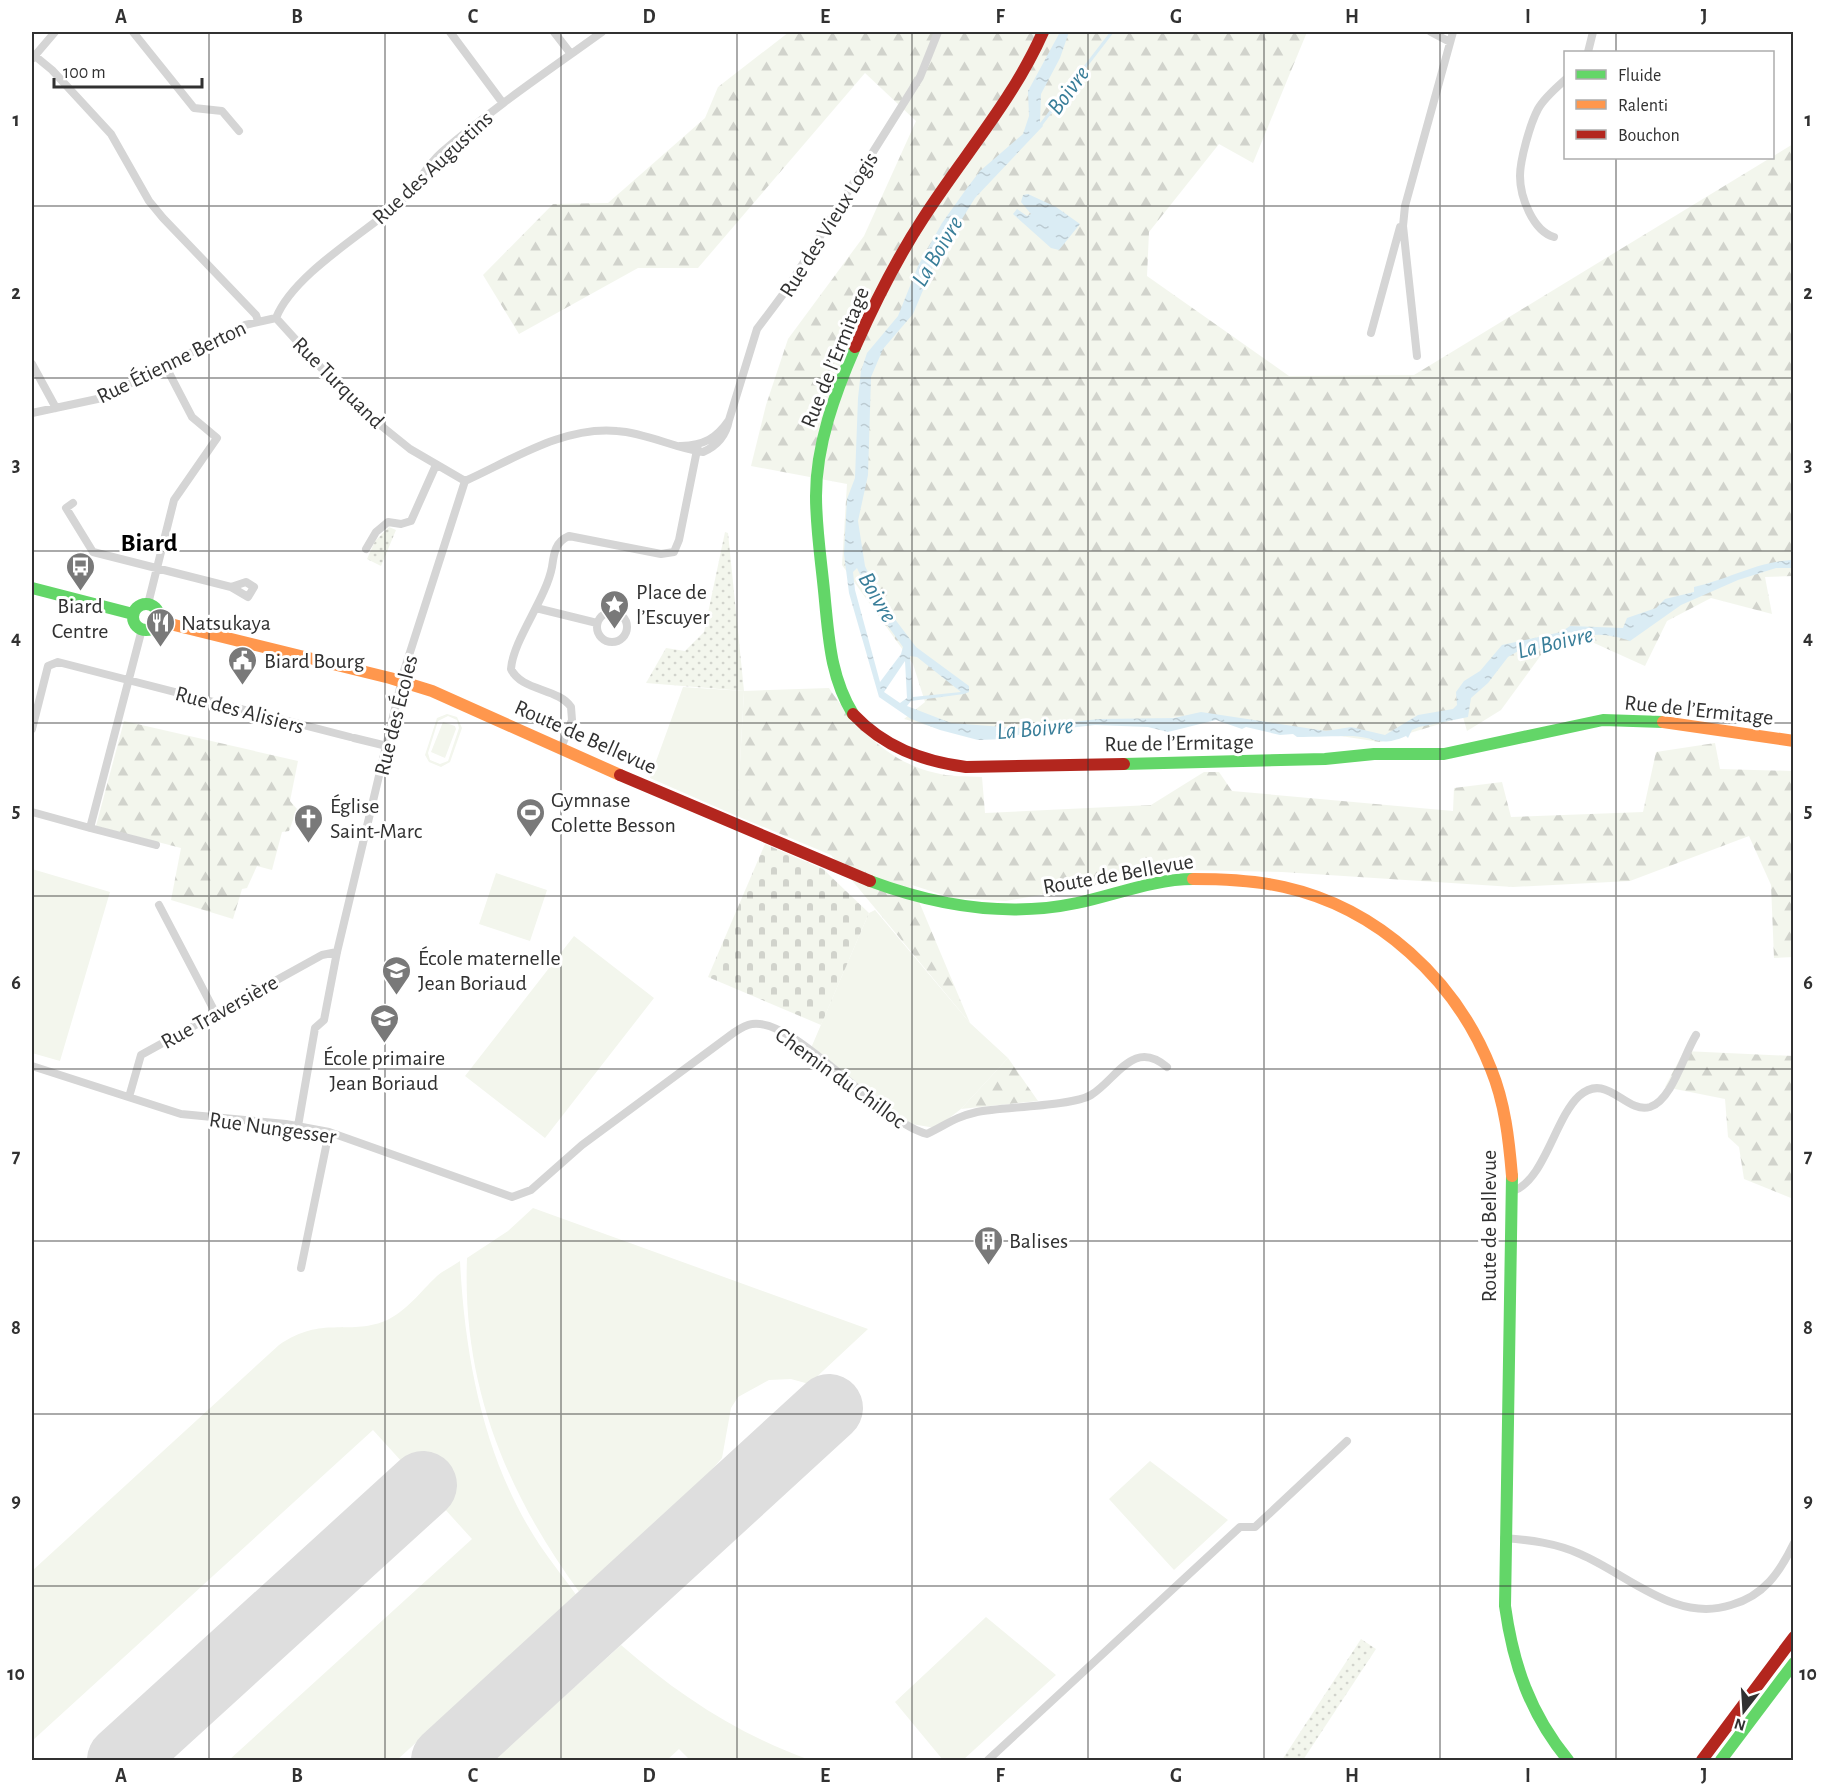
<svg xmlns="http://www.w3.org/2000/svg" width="1825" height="1792" viewBox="0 0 1825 1792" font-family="'Alegreya Sans',sans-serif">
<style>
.grass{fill:#f3f6ed;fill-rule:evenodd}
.forest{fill:url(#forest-firs)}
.cemetery{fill:url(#cemetery-stones)}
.park{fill:url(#park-dots)}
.water{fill:url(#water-ripples);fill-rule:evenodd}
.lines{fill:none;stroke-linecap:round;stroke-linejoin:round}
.stream{stroke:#daecf4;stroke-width:3}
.runway{stroke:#dedede;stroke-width:68}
.street{stroke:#d5d5d5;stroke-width:8}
.fast{stroke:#63d668;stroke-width:12}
.slow{stroke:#ff974d;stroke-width:12}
.jam{stroke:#b3261e;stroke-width:12}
.grid{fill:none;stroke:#313131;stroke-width:1.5;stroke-opacity:0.55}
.labels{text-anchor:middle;stroke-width:6;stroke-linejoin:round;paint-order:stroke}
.street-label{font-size:22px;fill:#313131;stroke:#fff}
.poi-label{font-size:22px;fill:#313131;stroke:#fff;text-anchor:start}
.water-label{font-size:24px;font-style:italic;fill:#397e99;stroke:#fff}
.quarter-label{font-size:26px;font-weight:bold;fill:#000;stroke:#fff}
.neatline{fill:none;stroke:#313131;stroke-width:2}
.grid-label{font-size:20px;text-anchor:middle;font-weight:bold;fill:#313131}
</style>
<defs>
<pattern id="forest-firs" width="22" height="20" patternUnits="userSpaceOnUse" patternTransform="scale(1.5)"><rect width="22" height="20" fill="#f3f6ed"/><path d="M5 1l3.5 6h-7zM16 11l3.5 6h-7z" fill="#d1d3cc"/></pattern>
<pattern id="cemetery-stones" width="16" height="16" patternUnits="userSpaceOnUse" patternTransform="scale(1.5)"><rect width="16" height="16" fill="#f3f6ed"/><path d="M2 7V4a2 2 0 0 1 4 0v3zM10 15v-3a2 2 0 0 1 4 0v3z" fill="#d1d3cc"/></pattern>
<pattern id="park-dots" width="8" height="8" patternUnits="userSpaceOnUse" patternTransform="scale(1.5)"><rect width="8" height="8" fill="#f3f6ed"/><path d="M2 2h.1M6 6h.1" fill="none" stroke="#d1d3cc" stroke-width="1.8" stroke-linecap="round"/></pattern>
<pattern id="water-ripples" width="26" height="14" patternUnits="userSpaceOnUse" patternTransform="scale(1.5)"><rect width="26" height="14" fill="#daecf4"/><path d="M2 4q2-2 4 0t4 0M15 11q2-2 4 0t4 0" fill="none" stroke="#bccbd2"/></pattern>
</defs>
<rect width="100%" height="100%" fill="#fff"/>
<!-- grass -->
<path class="grass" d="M683 687 744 691 737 816 650 778Z
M447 714 457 717 462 728 450 762 441 767 429 762 425 755 437 718ZM448 716 457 720 459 728 448 761 440 764 430 760 428 753 438 721Z
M443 722 455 726 456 729 445 758 431 752Z
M32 869 110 892 60 1061 32 1053Z
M496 873 547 890 530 941 479 924Z
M875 910 970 1023 1008 1058 961 1109 936 1128 911 1124 811 1048 869 913Z
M574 936 654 998 545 1138 465 1076Z
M533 1208 868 1329 809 1384 791 1379 769 1380 738 1397 731 1408 722 1458 703 1480 580 1593C506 1492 462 1385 467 1258L508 1231Z
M460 1261C465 1359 484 1460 539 1544 551 1562 565 1579 577 1596L397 1760H229L472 1539 373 1430 32 1741V1571L279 1345C323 1315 347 1336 385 1321 406 1312 421 1291 437 1276 444 1270 453 1266 460 1261Z
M1150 1461 1228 1520 1174 1570 1109 1499Z
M986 1617 1056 1675 963 1760H943L895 1702Z
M621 1645C677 1694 739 1735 810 1760H690L679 1749 667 1760H494Z"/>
<!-- forest -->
<path class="forest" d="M789 32H1307L1253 163 1219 144 1149 232 1147 276 1289 376 1414 375 1793 144V576L1765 577 1772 614 1711 598 1667 621 1645 666 1583 638 1544 651 1501 710 1467 731 1463 717 1380 742 1204 715 966 736 904 719 925 702 913 664 842 565 847 484 751 466 766 405 788 339 864 236 916 121 865 73 698 268H638L519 334 483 275 553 204 608 203 705 118 718 87Z
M829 688C854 726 889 763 936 773 950 777 967 776 982 777L985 813 1151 805 1204 772H1219L1232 791 1453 811 1454 788 1502 782 1511 817 1643 812 1656 752 1715 743 1720 769 1793 771V957L1774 958 1771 885 1749 836 1630 881 1513 887 1282 872 1178 870 1006 901 952 898 912 885 970 1023 831 855 737 816 744 691Z
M124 721 298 761 290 801 297 809 289 831 282 832 272 870 257 866 247 888 242 889 233 919 171 900 181 848 96 826Z
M1684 1051 1793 1056 1791 1198 1744 1179 1739 1147 1728 1137 1725 1099 1665 1087Z
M1008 1058 1038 1101 961 1109Z"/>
<!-- cemetery -->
<path class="cemetery" d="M765 844 823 869 869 913 821 1025 708 977Z"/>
<!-- park -->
<path class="park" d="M389 527 396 530 381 566 367 559 375 541Z
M725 532 728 533 744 691 646 683 666 648 685 651 704 632Z
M1361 1639 1376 1649 1303 1760H1282Z"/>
<!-- water -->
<path class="water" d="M1060 32H1069L1060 58 1041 94 1040 122 1043 126 975 198 934 264 913 314 883 349 871 377 868 475 858 521 865 566 882 602 916 647 969 686V692L964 694 911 701 907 706 951 723 1016 728 1099 719 1174 718 1201 712 1326 731 1351 727 1385 735 1418 715 1453 709 1457 705 1456 692 1464 681 1480 671 1502 645 1561 632 1570 626 1623 628 1627 618 1656 608 1665 599 1694 592V587C1730 579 1753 563 1791 560L1793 568H1776L1738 580 1681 605 1630 641C1613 635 1584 629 1570 646L1566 644 1562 647 1520 650 1508 657 1488 683 1471 698 1468 717 1419 727 1412 730 1408 738 1406 736C1379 748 1377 737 1352 736 1334 736 1314 737 1297 737L1293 734 1280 735 1246 727 1242 729 1216 720 1168 732 1148 727 1095 725 1024 733 1006 739 978 740 940 730 911 719 879 697 849 593 844 554 847 499 855 478 858 398 861 371 867 353 898 316 918 266 942 223 967 188 980 171 1023 134 1029 116 1028 91ZM857 568 877 611 903 647 901 654 880 682 855 590 853 572ZM910 656 917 657 961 692 913 697ZM905 661 907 698 900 703 884 692Z
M1028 194 1056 207 1080 224 1059 250 1051 248 1013 214 1017 209 1027 216 1031 214 1021 202 1023 195Z"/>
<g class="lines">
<!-- stream -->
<path class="stream" d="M1039 127 1112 32"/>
<!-- runway -->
<path class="runway" d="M121 1760 423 1485
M445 1760 829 1408"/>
<!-- street -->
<path class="street" d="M133 32 194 108 222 111 239 131
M450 32 502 102
M554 32 571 54
M1431 32 1450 42
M1588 52 1593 32
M35 56 52 70 111 134 149 201 163 218 256 315 258 321
M32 59 55 32
M1554 237C1533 231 1520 197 1520 176 1520 160 1530 124 1538 109 1544 98 1556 88 1566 79
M276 318C293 275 363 234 398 204 415 189 425 167 442 152 493 108 548 71 602 32
M276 318 353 403 410 449 465 481
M1371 333 1400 227
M1417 356 1403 226 1405 206 1453 32
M32 364 56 408
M32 413 102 398 245 325 276 318
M729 420 757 329 787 289 920 77 938 32
M465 481C512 460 563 426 617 431 647 433 674 448 703 452 717 446 726 436 729 420 716 439 704 445 681 446
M73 503 66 508 93 552 231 587 248 597 254 587 246 582 231 587
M366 549 376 532 388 522 401 524 411 521 436 465
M148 604 174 500 217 438 192 417 166 367
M536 608 597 623
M597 627a15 15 0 1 1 30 0a15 15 0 1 1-30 0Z
M32 729 48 666 58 662 350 737
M354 738 387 746
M561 748 572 720 571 707C558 688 521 691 511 669 513 640 546 599 552 567 554 553 555 542 569 536L661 554 674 552 679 540 698 445
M32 812 90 828 142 629
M90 828 156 845
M159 905 215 1012
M32 1066 181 1114 286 1124 329 1132 512 1197 531 1190 582 1145 732 1034C738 1030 744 1025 752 1024 795 1017 878 1121 927 1134 946 1125 955 1117 977 1112 1002 1107 1073 1106 1091 1095 1117 1079 1133 1038 1167 1067
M129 1097 141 1055 322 955 337 952
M298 1126 315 1028 324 1020 337 952 404 671 465 481
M1513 1191C1544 1181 1555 1118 1579 1096 1607 1071 1625 1114 1650 1107 1672 1100 1684 1054 1696 1035
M301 1268 329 1132
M1504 1538C1530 1540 1556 1543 1580 1554 1629 1575 1675 1623 1731 1605 1764 1596 1780 1572 1794 1543
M988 1760 1240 1527H1255L1347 1441"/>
<!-- fast -->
<path class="fast" d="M32 588 133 614
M133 617a13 13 0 1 1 26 0a13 13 0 1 1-26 0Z
M853 714C831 678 829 641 825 601 822 566 816 531 816 496 816 445 835 393 855 347
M1124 764 1325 759 1374 754H1444L1603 720 1663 722
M870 881C937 906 1006 918 1077 903 1115 895 1154 879 1193 879
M1512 1176 1505 1606C1513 1664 1530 1714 1568 1760
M1721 1760 1794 1663"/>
<!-- slow -->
<path class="slow" d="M158 621 390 678 432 691 620 775
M1663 722 1794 741
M1193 879C1224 879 1254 880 1284 887 1378 908 1456 980 1491 1069 1505 1103 1509 1140 1512 1176"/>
<!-- jam -->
<path class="jam" d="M855 347C875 302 897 258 924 217 964 155 1013 100 1043 32
M853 714C884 747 922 761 966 767L1124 764
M620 775 870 881
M1702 1760 1794 1637"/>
</g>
<!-- grid -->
<path class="grid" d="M209 32V1760M385 32V1760M561 32V1760M737 32V1760M912 32V1760M1088 32V1760M1264 32V1760M1440 32V1760M1616 32V52M1616 158V1760M32 206H1794M32 378H1794M32 551H1794M32 723H1794M32 896H1794M32 1069H1794M32 1241H1794M32 1414H1794M32 1586H1794"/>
<!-- icons -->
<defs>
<symbol id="bus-pin" viewBox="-11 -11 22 30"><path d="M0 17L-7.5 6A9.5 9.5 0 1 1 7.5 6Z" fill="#797979" stroke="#fff"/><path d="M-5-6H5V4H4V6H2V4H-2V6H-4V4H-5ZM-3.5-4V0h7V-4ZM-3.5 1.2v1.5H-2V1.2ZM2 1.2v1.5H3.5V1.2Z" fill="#fff"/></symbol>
<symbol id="sight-pin" viewBox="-11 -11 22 30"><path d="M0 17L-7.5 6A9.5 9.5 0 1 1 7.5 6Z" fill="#797979" stroke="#fff"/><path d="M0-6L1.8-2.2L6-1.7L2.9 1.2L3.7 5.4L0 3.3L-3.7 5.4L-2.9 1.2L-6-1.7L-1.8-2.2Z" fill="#fff"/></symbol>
<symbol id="restaurant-pin" viewBox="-11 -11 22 30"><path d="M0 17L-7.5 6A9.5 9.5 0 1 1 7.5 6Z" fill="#797979" stroke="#fff"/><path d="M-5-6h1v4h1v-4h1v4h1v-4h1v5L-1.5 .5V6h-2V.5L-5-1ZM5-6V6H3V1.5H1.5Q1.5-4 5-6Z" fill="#fff"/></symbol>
<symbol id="civic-pin" viewBox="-11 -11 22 30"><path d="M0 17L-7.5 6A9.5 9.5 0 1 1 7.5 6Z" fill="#797979" stroke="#fff"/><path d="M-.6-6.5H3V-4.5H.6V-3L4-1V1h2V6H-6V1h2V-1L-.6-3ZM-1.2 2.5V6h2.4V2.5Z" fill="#fff"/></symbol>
<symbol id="stadium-pin" viewBox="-11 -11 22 30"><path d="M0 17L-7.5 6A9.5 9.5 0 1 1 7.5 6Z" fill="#797979" stroke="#fff"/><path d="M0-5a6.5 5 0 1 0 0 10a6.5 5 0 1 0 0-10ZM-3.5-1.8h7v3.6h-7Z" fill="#fff"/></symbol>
<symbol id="church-pin" viewBox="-11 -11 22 30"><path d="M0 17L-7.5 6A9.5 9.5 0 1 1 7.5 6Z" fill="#797979" stroke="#fff"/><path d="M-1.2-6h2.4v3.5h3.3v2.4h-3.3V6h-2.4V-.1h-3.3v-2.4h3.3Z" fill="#fff"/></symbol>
<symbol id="school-pin" viewBox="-11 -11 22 30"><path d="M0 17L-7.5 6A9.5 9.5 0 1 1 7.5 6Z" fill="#797979" stroke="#fff"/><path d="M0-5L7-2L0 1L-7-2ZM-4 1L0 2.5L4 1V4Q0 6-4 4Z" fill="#fff"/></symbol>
<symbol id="building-pin" viewBox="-11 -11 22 30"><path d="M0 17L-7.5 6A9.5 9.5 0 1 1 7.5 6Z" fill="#797979" stroke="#fff"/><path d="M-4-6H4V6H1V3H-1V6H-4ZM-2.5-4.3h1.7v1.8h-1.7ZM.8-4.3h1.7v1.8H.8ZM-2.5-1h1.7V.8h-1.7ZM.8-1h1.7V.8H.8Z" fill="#fff"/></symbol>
</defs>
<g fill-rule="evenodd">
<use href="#bus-pin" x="64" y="550" width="33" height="45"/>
<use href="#sight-pin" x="598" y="588" width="33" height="45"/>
<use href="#restaurant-pin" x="144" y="606" width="33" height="45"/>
<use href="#civic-pin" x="226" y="644" width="33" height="45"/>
<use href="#stadium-pin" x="514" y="796" width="33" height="45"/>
<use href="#church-pin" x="292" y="802" width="33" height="45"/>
<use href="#school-pin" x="380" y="954" width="33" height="45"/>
<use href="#school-pin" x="368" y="1002" width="33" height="45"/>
<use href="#building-pin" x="972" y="1224" width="33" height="45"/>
</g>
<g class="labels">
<!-- street labels -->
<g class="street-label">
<text transform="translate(432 167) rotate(-43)" y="8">Rue des Augustins</text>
<text transform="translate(828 224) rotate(-58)" y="8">Rue des Vieux Logis</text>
<text transform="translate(834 357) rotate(-68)" y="8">Rue de l’Ermitage</text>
<text transform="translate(171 361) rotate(-26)" y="8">Rue Étienne Berton</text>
<text transform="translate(339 382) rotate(45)" y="8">Rue Turquand</text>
<text transform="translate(240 709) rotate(15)" y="8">Rue des Alisiers</text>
<text transform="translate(1699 709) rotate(6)" y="8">Rue de l’Ermitage</text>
<text transform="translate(395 715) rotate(-76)" y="8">Rue des Écoles</text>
<text transform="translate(586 736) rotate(24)" y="8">Route de Bellevue</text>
<text transform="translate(1179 742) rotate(-1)" y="8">Rue de l’Ermitage</text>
<text transform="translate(1118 873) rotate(-10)" y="8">Route de Bellevue</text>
<text transform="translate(219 1011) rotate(-29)" y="8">Rue Traversière</text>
<text transform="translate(841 1077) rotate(36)" y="8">Chemin du Chilloc</text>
<text transform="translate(273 1127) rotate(8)" y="8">Rue Nungesser</text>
<text transform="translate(1488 1226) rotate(-90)" y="8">Route de Bellevue</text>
</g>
<!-- poi labels -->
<g class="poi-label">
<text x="636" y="599">Place de<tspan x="636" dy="25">l’Escuyer</tspan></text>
<text x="80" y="613" text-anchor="middle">Biard<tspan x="80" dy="25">Centre</tspan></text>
<text x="181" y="630">Natsukaya</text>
<text x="264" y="668">Biard Bourg</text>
<text x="551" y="807">Gymnase<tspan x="551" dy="25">Colette Besson</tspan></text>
<text x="330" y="813">Église<tspan x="330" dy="25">Saint-Marc</tspan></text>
<text x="418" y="965">École maternelle<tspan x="418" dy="25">Jean Boriaud</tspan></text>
<text x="384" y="1065" text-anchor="middle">École primaire<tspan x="384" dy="25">Jean Boriaud</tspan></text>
<text x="1009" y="1248">Balises</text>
</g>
<!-- water labels -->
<g class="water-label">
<text transform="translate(1068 90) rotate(-53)" y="8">Boivre</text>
<text transform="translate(937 251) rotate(-59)" y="8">La Boivre</text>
<text transform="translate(878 597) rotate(60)" y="8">Boivre</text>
<text transform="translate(1555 642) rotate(-13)" y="8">La Boivre</text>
<text transform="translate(1035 728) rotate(-5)" y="8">La Boivre</text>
</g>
<!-- quarter labels -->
<g class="quarter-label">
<text x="149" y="551">Biard</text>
</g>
</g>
<!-- border -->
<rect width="1825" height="1792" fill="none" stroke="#ffffff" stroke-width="66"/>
<!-- legend -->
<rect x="1564" y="51" width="210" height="108" fill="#ffffff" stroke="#adadad" stroke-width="1.5"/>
<rect x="1576" y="70" width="30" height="9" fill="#63d668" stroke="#adadad" stroke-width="1.5"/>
<text x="1618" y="81" font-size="18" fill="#313131">Fluide</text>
<rect x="1576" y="100" width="30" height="9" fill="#ff974d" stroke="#adadad" stroke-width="1.5"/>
<text x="1618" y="111" font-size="18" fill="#313131">Ralenti</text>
<rect x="1576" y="130" width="30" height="9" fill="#b3261e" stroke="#adadad" stroke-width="1.5"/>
<text x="1618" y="141" font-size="18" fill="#313131">Bouchon</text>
<!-- north arrow -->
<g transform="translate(1744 1711) rotate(197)" stroke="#ffffff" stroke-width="4.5" paint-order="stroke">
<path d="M0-4.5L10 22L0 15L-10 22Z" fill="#313131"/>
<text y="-9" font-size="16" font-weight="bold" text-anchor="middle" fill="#313131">N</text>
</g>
<!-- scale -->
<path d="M54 78v9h148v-9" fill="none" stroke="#313131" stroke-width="3"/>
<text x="63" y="78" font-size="18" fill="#313131" stroke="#ffffff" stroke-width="4.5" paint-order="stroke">100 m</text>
<rect x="33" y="33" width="1759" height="1726" class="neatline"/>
<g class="grid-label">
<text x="121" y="23">A</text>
<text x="297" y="23">B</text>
<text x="473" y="23">C</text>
<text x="649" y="23">D</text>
<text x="825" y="23">E</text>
<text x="1000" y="23">F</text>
<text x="1176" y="23">G</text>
<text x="1352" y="23">H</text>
<text x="1528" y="23">I</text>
<text x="1704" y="23">J</text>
<text x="16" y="126">1</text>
<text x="1808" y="126">1</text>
<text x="16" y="299">2</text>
<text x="1808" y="299">2</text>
<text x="16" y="471">3</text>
<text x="1808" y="471">3</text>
<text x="16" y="644">4</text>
<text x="1808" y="644">4</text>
<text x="16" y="817">5</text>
<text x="1808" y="817">5</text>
<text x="16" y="989">6</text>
<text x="1808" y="989">6</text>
<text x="16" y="1162">7</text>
<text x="1808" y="1162">7</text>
<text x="16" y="1334">8</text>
<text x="1808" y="1334">8</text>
<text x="16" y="1507">9</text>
<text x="1808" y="1507">9</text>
<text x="16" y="1680">10</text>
<text x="1808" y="1680">10</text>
<text x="121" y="1782">A</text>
<text x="297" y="1782">B</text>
<text x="473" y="1782">C</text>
<text x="649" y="1782">D</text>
<text x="825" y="1782">E</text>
<text x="1000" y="1782">F</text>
<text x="1176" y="1782">G</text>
<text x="1352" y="1782">H</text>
<text x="1528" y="1782">I</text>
<text x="1704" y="1782">J</text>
</g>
</svg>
